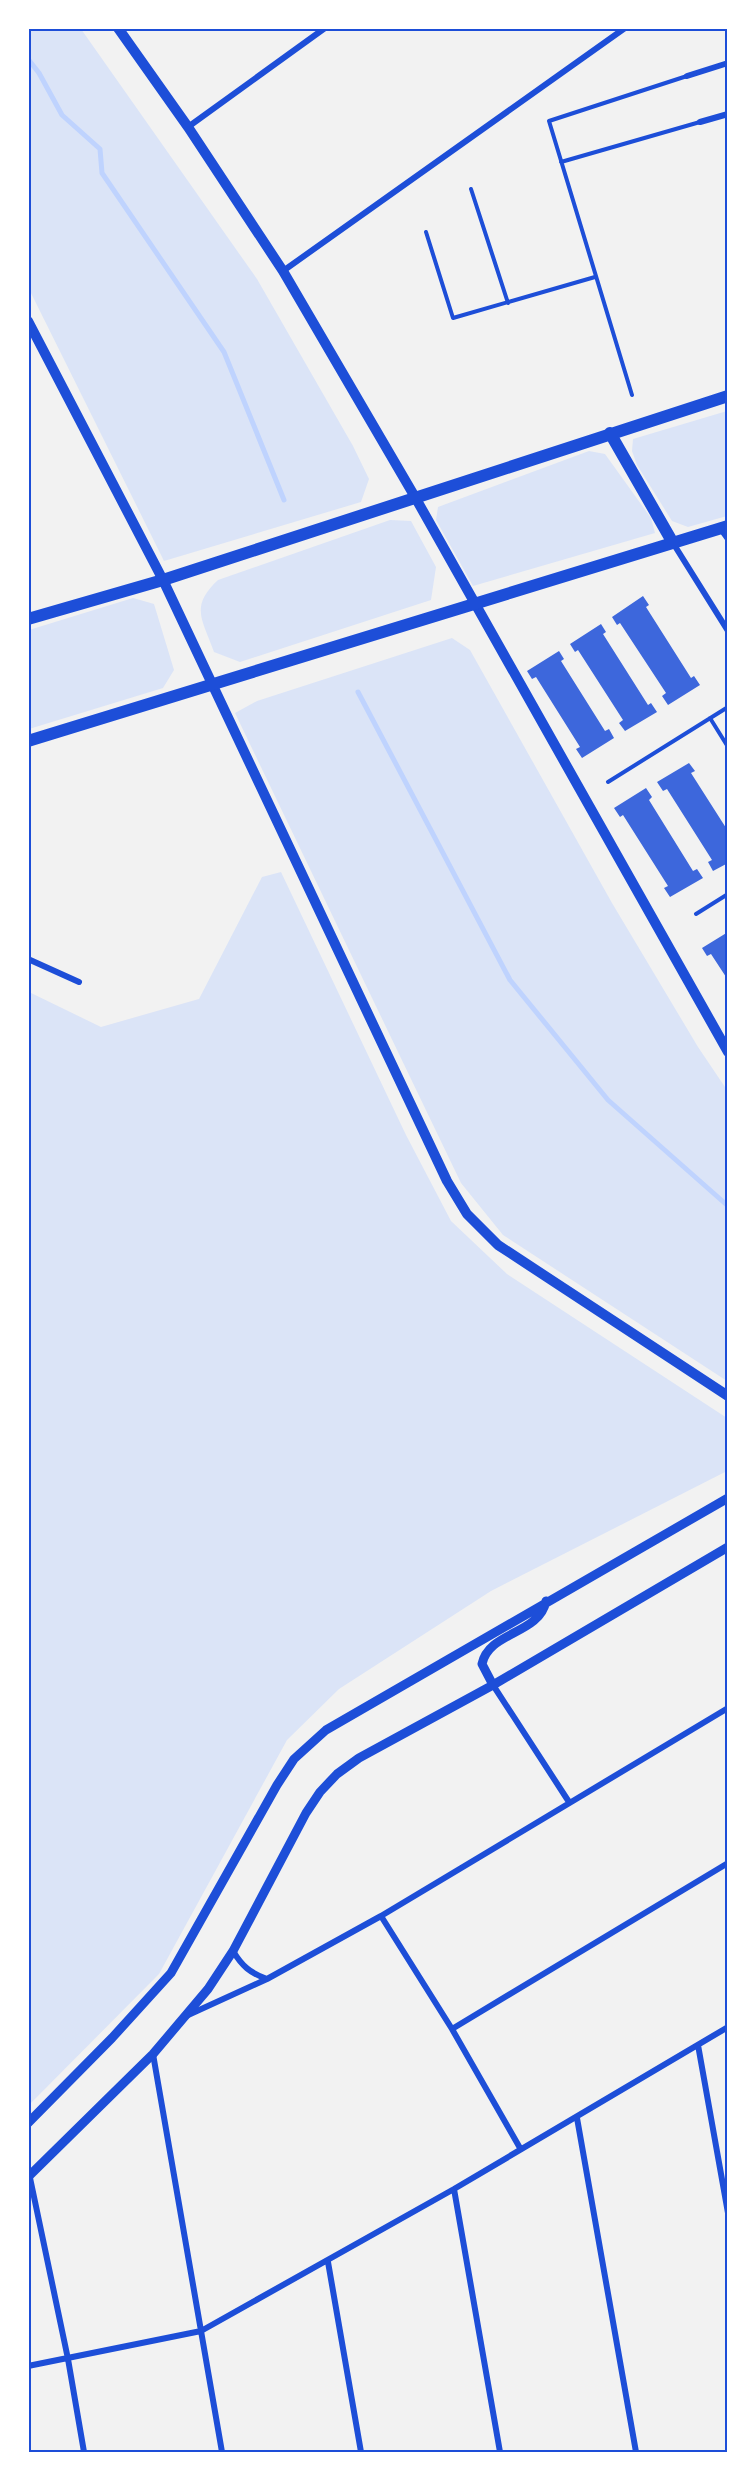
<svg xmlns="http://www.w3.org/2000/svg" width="756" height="2481" viewBox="0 0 756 2481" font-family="'Nunito Sans',sans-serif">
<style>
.green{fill:#dbe4f7}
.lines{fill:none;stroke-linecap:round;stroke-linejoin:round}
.stream{stroke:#bfd3fe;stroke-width:5}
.building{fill:#3d67dc}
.service{stroke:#1d4ed8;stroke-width:4}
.minor{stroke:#1d4ed8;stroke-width:6}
.tertiary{stroke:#1d4ed8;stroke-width:9}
.secondary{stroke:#1d4ed8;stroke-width:10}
.primary{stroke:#1d4ed8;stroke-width:12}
.neatline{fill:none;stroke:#1d4ed8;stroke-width:2}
</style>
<rect width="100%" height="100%" fill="#f2f2f2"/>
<!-- green -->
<path class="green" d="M29 28 81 29 257 279 353 446 369 479 361 502 164 561 29 289Z
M727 411V516L688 527 672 521 637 465 632 451 633 439Z
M589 451 605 454 651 518 655 533 473 586 436 520 438 507Z
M390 520 411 521 436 567 431 600 240 662 214 652C203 620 189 607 218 580Z
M133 598 154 604 174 670 163 688 29 729V630Z
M452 638 470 650 612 903 698 1047 727 1090V1381L503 1235 461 1183 235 713 257 701Z
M281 872 406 1135 451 1221 507 1274 727 1418V1471L491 1591 339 1689 287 1740 159 1974 29 2105V992L101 1027 199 999 262 877Z"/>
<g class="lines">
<!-- stream -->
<path class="stream" d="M28 59 39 73 62 115 100 149 102 173 224 352 284 500
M358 692 510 980 608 1100 728 1206"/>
</g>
<!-- building -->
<path class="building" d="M643 596 649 605 646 607 691 678 694 676 700 685 668 705 662 696 666 693 620 623 617 625 612 617Z
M601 624 606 632 603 634 648 705 651 703 657 712 625 731 619 723 623 720 578 650 575 652 570 644Z
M559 651 564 659 561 661 605 731 609 729 614 738 582 758 576 749 580 747 536 677 532 679 527 671Z
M689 763 695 771 691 773 728 831V863L713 871 708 862 712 860 667 789 663 791 657 782Z
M646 788 652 797 649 800 693 871 697 869 703 878 670 897 664 888 668 886 623 815 620 817 614 808Z
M728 932V980L711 954 707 956 702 948Z"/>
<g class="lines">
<!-- service -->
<path class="service" d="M561 162 700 122
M471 189 508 303
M426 232 453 318 595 277
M632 395 549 121 687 76
M710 718 728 747
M608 782 728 707
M696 914 728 894"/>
<!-- minor -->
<path class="minor" d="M687 76 728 63
M700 122 728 114
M188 127 325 28
M283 271 625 28
M720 528 728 539
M673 543 728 631
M28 959 79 982
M493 1685 569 1802
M381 1916 452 2029 520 2148
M233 1951C242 1966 250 1973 267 1979
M186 2016 267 1979 381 1916 728 1708
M452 2029 728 1863
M698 2045 728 2213
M153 2054 222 2452
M577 2118 636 2452
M29 2173 68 2359 84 2452
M454 2189 500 2452
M328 2262 361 2452
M28 2366 201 2331 454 2189 728 2027"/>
<!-- tertiary -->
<path class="tertiary" d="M493 1685 482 1664C489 1631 539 1635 546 1601
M28 2123 112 2038 171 1973 277 1785 294 1759 326 1730 728 1498
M28 2177 153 2054 208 1989 233 1951 306 1813 320 1792 337 1774 359 1758 493 1685 728 1547"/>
<!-- secondary -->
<path class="secondary" d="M118 28 188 127 283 271 415 497 728 1052
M28 321 163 580 447 1181 467 1214 498 1245 728 1396"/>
<!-- primary -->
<path class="primary" d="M610 433 673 543
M28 619 163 580 728 396
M28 741 728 526"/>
</g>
<!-- border -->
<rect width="756" height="2481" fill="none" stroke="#ffffff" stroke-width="60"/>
<rect x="30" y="30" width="696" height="2421" class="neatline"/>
</svg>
